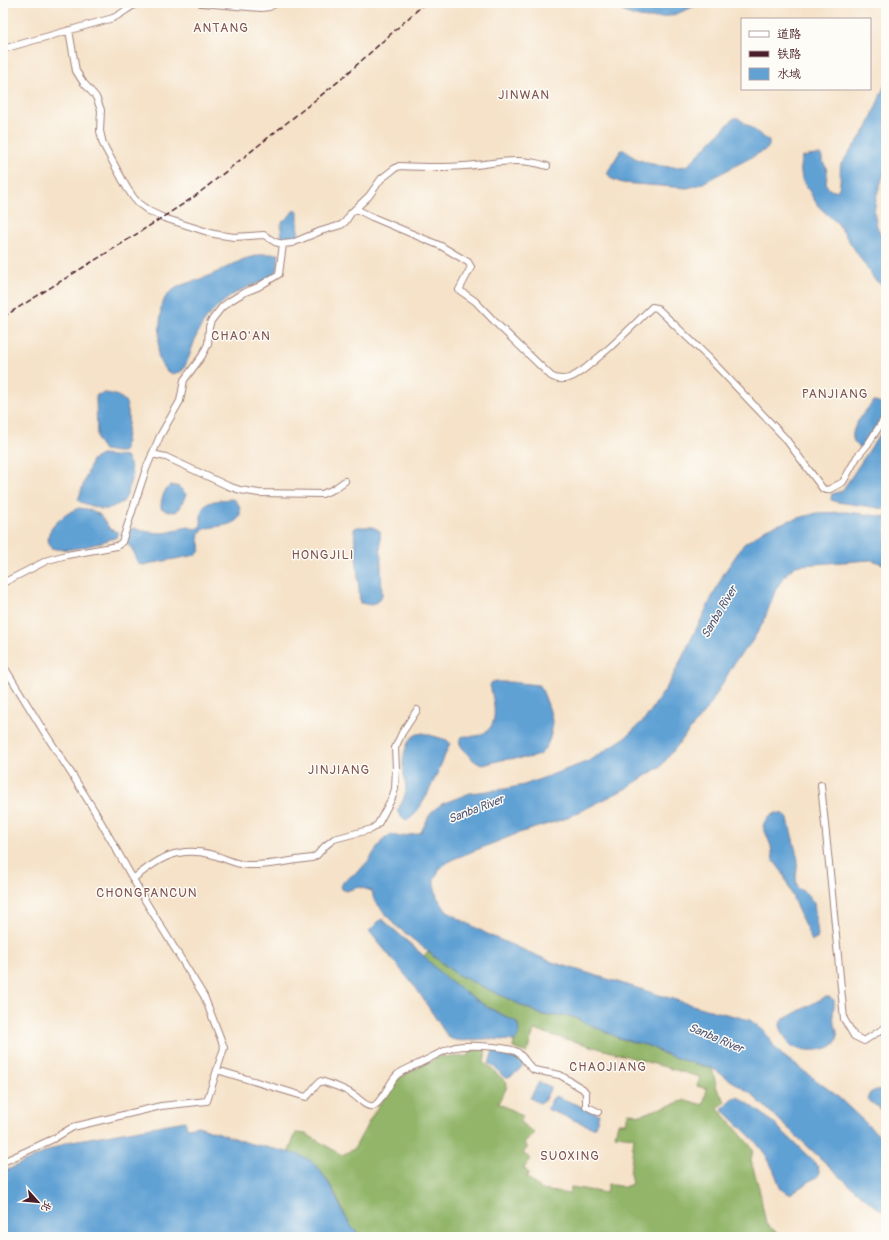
<svg xmlns="http://www.w3.org/2000/svg" width="889" height="1240" viewBox="0 0 889 1240" font-family="Pangolin,'LXGW WenKai TC',sans-serif">
<style>
.forest{fill:#92b569;stroke:#6e6a4a}
.water{fill:#61a1d4;stroke:#566080}
.lines{fill:none;stroke-linecap:round;stroke-linejoin:round}
.minor-casing{stroke:#a0807a;stroke-width:8}
.minor{stroke:#fff;stroke-width:6}
.rail{stroke:#4a1f2b;stroke-width:1.5;stroke-dasharray:6 3;stroke-linecap:butt}
.labels{text-anchor:middle;stroke-width:3;stroke-linejoin:round;paint-order:stroke}
.water-label{font-size:12px;font-style:italic;fill:#545a77;stroke:#fdfcf7}
.quarter-label{font-size:13px;letter-spacing:1px;fill:#805553;stroke:#fdfcf7}
</style>
<rect width="100%" height="100%" fill="#fdfcf7"/>
<filter id="ink" filterUnits="userSpaceOnUse"><feTurbulence type="fractalNoise" baseFrequency=".025" numOctaves="2"/><feDisplacementMap in="SourceGraphic" scale="8" xChannelSelector="R" yChannelSelector="G"/><feConvolveMatrix kernelMatrix="1 2 1 2 8 2 1 2 1" color-interpolation-filters="sRGB"/></filter>
<filter id="wash" filterUnits="userSpaceOnUse"><feTurbulence type="fractalNoise" baseFrequency=".012" numOctaves="4" result="noise"/><feDisplacementMap in="SourceGraphic" scale="16" xChannelSelector="R" yChannelSelector="G"/><feGaussianBlur stdDeviation="0.9" result="paint"/><feColorMatrix in="noise" values="0 0 0 0 0 0 0 0 0 0 0 0 0 0 0 0 0 1.4 0 .05"/><feComposite in="paint" operator="in"/></filter>
<g filter="url(#wash)">
<rect width="100%" height="100%" fill="#f5e2c8"/>
<!-- forest -->
<path class="forest" d="M428 952 456 974 542 1015 551 1016 564 1015 573 1017 619 1038 649 1046 665 1054 682 1060 712 1068 717 1089 725 1101 718 1108 753 1149 751 1161 759 1188 766 1224 776 1232 778 1237H362C348 1228 343 1210 336 1195 326 1176 311 1158 290 1153L289 1151 296 1133 306 1134 342 1155 354 1149 372 1116 396 1080 415 1069 443 1055 445 1057 469 1056 470 1050H486L484 1062 507 1083 506 1089 498 1103 523 1116 520 1122 534 1133 524 1144 528 1147 523 1153 531 1159 524 1168 529 1173 526 1177 542 1190 570 1194 571 1187 606 1193 608 1184 624 1187 632 1184 630 1174 634 1137 615 1135 618 1123H626L628 1112 640 1115 686 1100 703 1105 707 1089 697 1086 700 1077 534 1030 527 1053 513 1048 514 1041 517 1039 518 1023 515 1021 487 1007 445 978 424 956Z"/>
<!-- water -->
<path class="water" d="M610 3H700C670 20 639 26 610 3Z
M886 82V168L877 194 874 212 877 226 880 234 886 243V289L874 279 838 224 818 206 802 179 800 166 802 157 815 155H821C822 161 826 166 827 171 828 180 822 186 833 191L838 190C842 182 839 173 841 164L867 128Z
M734 118H738L769 141V146L767 149 699 185 687 188 622 183 612 179 607 173 621 150C627 149 630 156 637 159 652 165 670 169 687 166Z
M296 210 298 212V237L296 240H285L282 237C279 215 283 226 293 211Z
M263 254H279C278 260 279 270 274 275 268 281 250 286 241 290 228 297 215 308 206 319 194 334 192 354 183 370 170 380 160 367 158 354L161 308 165 298 169 293 179 286 209 276 244 259Z
M104 393C110 393 121 396 125 401 132 412 126 437 125 449L123 452H116L104 450 98 441 97 437 96 397 97 395Z
M874 401 879 402 886 408V412L861 448C857 445 854 443 853 439 850 427 867 409 874 401Z
M880 434 884 435 886 437V509L837 502 831 500V498L832 494 842 491Z
M101 455 126 457 130 464 132 475 127 495 123 502 108 509H101L80 502 78 500 92 460Z
M171 485 179 487 186 494 180 508 176 512 167 511 161 508C161 499 163 491 171 485Z
M232 499C237 501 239 504 240 509 243 528 215 525 205 529 203 530 201 532 199 533 197 541 205 549 196 555L143 565 138 564 133 551 127 543 129 531 134 528C146 532 157 534 170 532 176 531 182 527 188 527 191 527 196 531 199 527 202 525 201 521 201 518 200 500 218 500 232 499Z
M79 508 87 509 99 514 110 529 118 532 117 537C97 544 72 553 51 548 50 545 48 542 48 538 48 526 69 511 79 508Z
M847 512 886 517V565L871 560 801 565 796 566 789 571 783 578 776 589 763 623 751 643 736 660 710 705 661 766 625 789 567 818 519 833 451 860 440 868 434 880V884L437 897 445 909 456 917 491 936 552 962 702 1008 750 1020 764 1031 774 1046 781 1054 836 1095 886 1142V1213L873 1205 844 1180 750 1093 712 1068 682 1060 665 1054 649 1046 619 1038 573 1017 564 1015 551 1016 542 1015 456 974 395 925 374 900 372 891 359 887 346 891 342 889 341 885 344 881 360 870 369 860 384 838 392 834 400 837 409 835 417 834 421 832 429 816 435 809 442 804 470 793 505 789 524 785 589 761 626 737 646 718 670 682 724 573 744 544 766 529 791 520 817 513Z
M357 527H373L380 531 382 595 379 601 371 605 360 603 354 529Z
M492 682H510L538 685 541 687C549 709 558 722 547 745 544 750 542 754 536 756 528 759 518 758 509 759 485 761 483 774 464 750 460 745 458 742 461 737 466 735 471 737 476 736 502 730 494 704 490 685Z
M423 733 447 740 450 743C444 757 421 817 407 820L401 817 397 811C401 805 405 797 406 790 406 782 403 773 403 765 403 756 406 741 414 736 416 734 419 734 423 733Z
M776 813 784 814 788 819 798 860 796 876 797 887 799 889 806 893 814 903 818 935 817 939 812 941 797 908 783 873 773 860 771 846 763 826 765 821 769 817Z
M382 919 424 956 445 978 487 1007 515 1021C520 1026 521 1037 514 1041 504 1040 495 1039 485 1039 474 1039 458 1044 448 1037L416 988 369 931 378 922Z
M825 997H829L834 1000C835 1005 833 1010 833 1015 833 1022 839 1032 837 1039 834 1053 801 1052 792 1046 787 1043 785 1036 782 1031 780 1026 779 1024 782 1020Z
M493 1050H496L515 1054 518 1055 524 1063C521 1070 513 1076 505 1078 499 1073 497 1068 489 1064Z
M539 1082 551 1087 544 1101 539 1103 530 1098Z
M876 1090 886 1091V1113L867 1099 870 1093Z
M556 1096 599 1114 595 1127H591L547 1109 553 1098Z
M738 1097C769 1115 793 1142 818 1166L819 1171 818 1176 790 1194C778 1190 780 1186 776 1176 773 1169 769 1160 765 1154 754 1138 736 1123 722 1109 727 1104 730 1097 738 1097Z
M185 1121 187 1128 198 1126 248 1143 300 1155 311 1161 320 1170 331 1187 345 1216 351 1226 358 1234 362 1237H3V1172L67 1142Z"/>
</g>
<g filter="url(#ink)">
<g class="lines">
<defs>
<path id="minor" d="M201 3 261 8 269 7 277 3
M69 30 76 71 83 82 96 97 101 110 100 131 103 144 127 188 133 197 138 203 149 211 164 218 214 234 234 237 264 235 275 242 283 244 292 243 321 231 341 225 345 222 351 213 369 196 381 179 394 169 399 166C420 167 442 168 464 166 495 164 515 156 547 166
M3 49 113 18C122 14 129 7 138 3
M356 209 372 217 441 246 468 262 471 267 459 290 475 301 498 325 551 376C557 380 562 380 569 378 581 374 590 364 600 356 618 341 635 324 652 307L657 308 708 357 785 438 823 489 826 490 830 489 843 482 857 457 868 444 886 416
M152 454 166 457 228 486 240 490 259 493 322 494 334 489 345 481
M3 583 48 560 67 555 117 546 122 542 146 469 160 436 180 401 184 380 202 356 208 344 209 327 211 321 222 307 230 301 243 293 258 287 279 274 283 244
M3 665 43 730 71 773 94 810 146 902 204 996 222 1042 224 1048 207 1101 161 1106 73 1127 53 1139 3 1162
M821 785 831 883 844 1019 854 1036 864 1041 886 1027
M133 879C158 859 176 846 210 854 223 857 235 865 248 865 269 866 291 860 312 858L317 855 325 846 334 839 372 829 378 824 392 798 395 789 396 768 395 748 402 733 417 710
M217 1070 306 1097C312 1093 315 1084 321 1081 332 1085 345 1088 355 1096 359 1099 367 1108 373 1106 381 1104 390 1081 397 1075 403 1070 412 1067 418 1064 429 1059 440 1052 452 1048 464 1044 503 1046 515 1051 524 1055 526 1065 534 1070L560 1075 583 1089 586 1093V1106L598 1112"/>
</defs>
<!-- minor casing -->
<use href="#minor" class="minor-casing"/>
<!-- minor -->
<use href="#minor" class="minor"/>
<!-- rail -->
<path class="rail" d="M3 317 121 244 194 197 339 81 425 3"/>
</g>
</g>
<g class="labels">
<!-- water labels -->
<g class="water-label">
<text transform="translate(719 612) rotate(-59)" y="4">Sanba River</text>
<text transform="translate(476 809) rotate(-21)" y="4">Sanba River</text>
<text transform="translate(716 1038) rotate(23)" y="4">Sanba River</text>
</g>
<!-- quarter labels -->
<g class="quarter-label">
<text x="221" y="32">ANTANG</text>
<text x="524" y="99">JINWAN</text>
<text x="241" y="340">CHAO'AN</text>
<text x="835" y="398">PANJIANG</text>
<text x="323" y="559">HONGJILI</text>
<text x="339" y="774">JINJIANG</text>
<text x="147" y="897">CHONGPANCUN</text>
<text x="608" y="1071">CHAOJIANG</text>
<text x="570" y="1160">SUOXING</text>
</g>
</g>
<!-- margin -->
<rect width="889" height="1240" fill="none" stroke="#fdfcf7" stroke-width="16"/>
<!-- legend -->
<rect x="741" y="18" width="130" height="72" fill="#fdfcf7" stroke="#b5a4a5"/>
<rect x="749" y="31" width="20" height="6" fill="#ffffff" stroke="#b5a4a5"/>
<text x="777" y="38" font-size="12" fill="#4a1f2b">道路</text>
<rect x="749" y="51" width="20" height="6" fill="#4a1f2b" stroke="#b5a4a5"/>
<text x="777" y="58" font-size="12" fill="#4a1f2b">铁路</text>
<rect x="749" y="68" width="20" height="12" fill="#61a1d4" stroke="#b5a4a5"/>
<text x="777" y="78" font-size="12" fill="#4a1f2b">水域</text>
<!-- north arrow -->
<g transform="translate(38 1202) rotate(117)" stroke="#fdfcf7" stroke-width="3" paint-order="stroke">
<path d="M0-3L7 15L0 10L-7 15Z" fill="#4a1f2b"/>
<text y="-6" font-size="11" font-weight="bold" text-anchor="middle" fill="#4a1f2b">北</text>
</g>
</svg>
